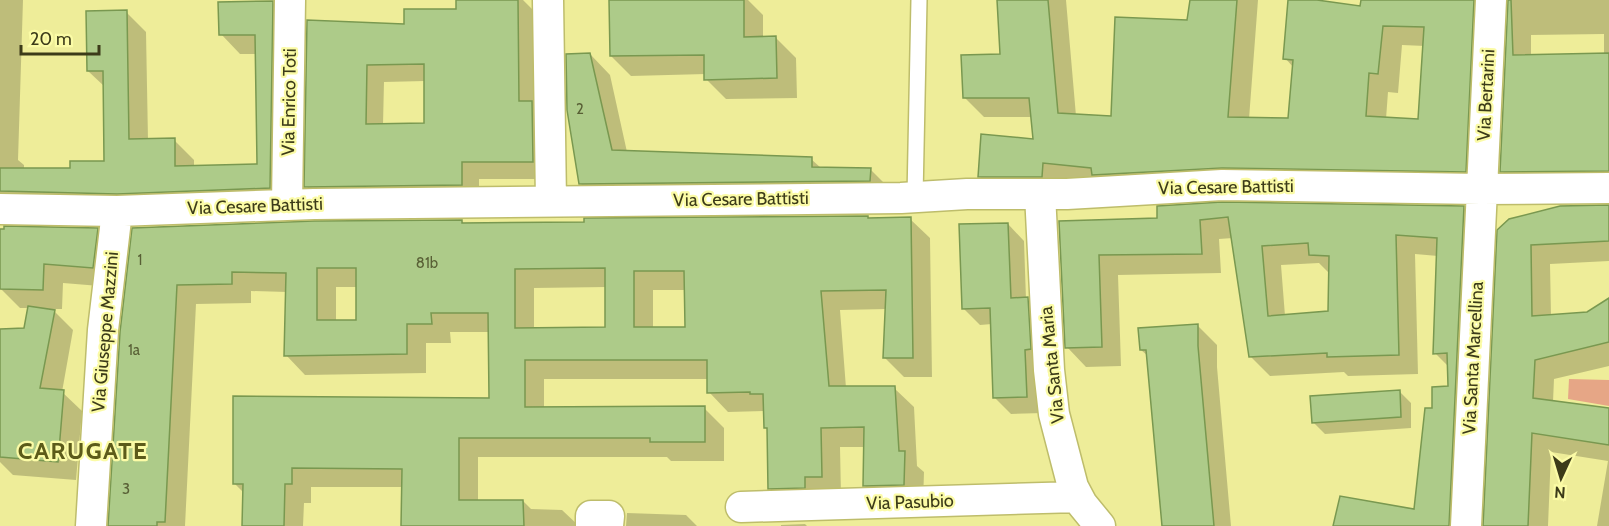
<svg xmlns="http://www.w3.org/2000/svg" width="1609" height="526" viewBox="0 0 1609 526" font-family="Cabin,sans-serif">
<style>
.green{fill:#e6a686}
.shadow{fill:#0003;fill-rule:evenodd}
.building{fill:#adcb89;stroke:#799850;stroke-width:1.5;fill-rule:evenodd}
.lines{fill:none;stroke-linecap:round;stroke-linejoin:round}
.lane-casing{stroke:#bebd6b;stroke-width:18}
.street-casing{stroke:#bebd6b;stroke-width:33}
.lane{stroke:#fff;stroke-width:15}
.street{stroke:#fff;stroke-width:30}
.labels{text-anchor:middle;stroke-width:4.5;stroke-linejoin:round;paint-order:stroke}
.number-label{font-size:15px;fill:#585f35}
.street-label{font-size:18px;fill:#3c3b19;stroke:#fbfba6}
.district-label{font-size:24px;font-weight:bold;letter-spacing:1.5px;fill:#5c5b1a;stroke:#fbfba6}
</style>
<rect width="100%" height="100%" fill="#eeed99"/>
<!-- green -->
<path class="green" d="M1569 379 1609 380V406L1568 399Z"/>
<!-- shadow -->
<path class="shadow" d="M0 0H23L18 160 24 165V169L71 170 106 162 105 87 88 71 126 12 146 32 148 140H174L194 160V167L258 166 256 54H240L221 34 272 2 292 22 289 208 0 210Z
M458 0H523L535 12 550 179H479V202L324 204 306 186 308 22 405 25 458 10ZM425 81 426 125H383L384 82Z
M610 0H748L763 15V38H776L796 58 797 98 726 99 706 79V74L631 76 611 56Z
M999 0H1066L1076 116 1113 118 1207 0H1258L1249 119 1289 120 1294 68 1285 58 1289 0H1305L1362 7V0H1609V190L1521 191 1502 171 1510 2 1503 4 1485 191 999 196 979 176 1035 141 1032 117H984L964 97 1002 55ZM1604 34V55L1531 56V35ZM1402 45 1425 46 1420 121 1386 119 1388 92 1398 93Z
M590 54 610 75 627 152 811 159 821 168 870 169 890 189 600 203 580 183Z
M1463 207 1483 227 1469 526H1335L1415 511 1433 410 1450 388 1449 367 1435 353 1438 256 1415 254 1418 374 1348 376 1344 372 1270 376 1250 356 1233 238 1219 239 1221 273 1118 275 1121 366 1086 367 1067 347 1060 223ZM1319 263 1330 274 1329 312 1285 316 1281 265Z
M1609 207V261L1550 264 1551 316 1587 313 1609 300V366L1554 379 1553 402 1609 410V526H1597L1608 461 1551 452 1548 526H1485L1499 231Z
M868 217 870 219H910L930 238 932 377H904L885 358 887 309 840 310 846 388H894L914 407 917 466 924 472 923 504 884 505 865 486V447H840L841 496 789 508 769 488V431L765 427V411L728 412 709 392V379H544V408H704L724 428V461H671L667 457H478V501H523L531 509 562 510 579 526H403V487H311V503H304L303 526H244V493L234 483 490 400V332H450L451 343H426V373L305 375 286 355 287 292 251 291V303L196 304 185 526H110L134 229 462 221 465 225ZM336 287H357L358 322H336ZM607 287V329H534V288ZM653 290H686V328H653Z
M1008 224 1024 241 1026 299 1044 315 1043 413 1011 414 994 397 992 324 980 325 963 308Z
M97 229 116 249 112 287 63 283 62 309H52L73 330 62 392 82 411 76 480 13 475 0 462V330H25L29 308H20L0 288V231Z
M1198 326 1217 345V367L1231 526H1164L1148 356 1141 350Z
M1399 391 1411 403V428L1325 434 1313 422Z
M627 513 686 515 697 526H626Z
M805 524 807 526H781V525Z"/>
<!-- building -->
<path class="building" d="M456 0H518L519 101H532L533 162H462V185L304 187 307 20 404 24V9H456ZM424 64V123L366 124 367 65Z
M609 0H744V37L776 36 777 78 704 80V55L610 56Z
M997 0H1048L1058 113 1111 116 1115 17 1187 20 1190 0H1237L1228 117 1288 118 1293 60 1283 59 1288 0H1317L1360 6 1361 0H1474L1466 172 1222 168 1092 175 1091 168 1043 163 1042 177H978L981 134 1033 139 1029 98H963L961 55 1000 54ZM1383 26 1424 27 1418 119 1366 116 1369 73 1378 74Z
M1508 0H1511L1513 55 1609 53V171L1500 172Z
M273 1 270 188 117 194 0 191V168H70V161H104L103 71H87L86 11 127 10 129 139 175 138V166L257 164 255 35H219L218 2Z
M590 53 612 150 812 157V167L871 168 870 181 579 184 567 110 566 54Z
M1222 202 1464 206 1449 526H1333L1340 496 1414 509 1425 408H1432V387L1448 386 1447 353 1433 354 1437 238 1396 235 1399 355 1327 357V353L1249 357 1228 217 1200 220 1202 254 1099 255 1102 347 1065 348 1059 221 1157 218V206ZM1308 243 1309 255 1329 256 1328 311 1268 316 1262 246Z
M1609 205V241L1531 245 1532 316 1587 312 1609 298V342L1535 360 1533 398 1609 408V445L1532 433 1528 526H1483L1497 230 1509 219 1560 206Z
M868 216V218L911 217 913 358H883L886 290 821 291 829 386H895L899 451H905L904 485 863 486 864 427 821 428 822 477H805V488L768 489 767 428H764L763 394H750V392L707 393V360H525V407L705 406V442H650V438H459V500H523L524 526H401L402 469 292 468V484H285L284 526H242L243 484H233V396L489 398 488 313H431L432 324H407V354L284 356 286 273 232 272V284L177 285 165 522H157V526H108L120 332 132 228 314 221 462 220V223L584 222V218ZM317 268H356V320H317ZM605 268V327L515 328V269ZM634 271H684L685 327H634Z
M1008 223 1011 298 1028 297 1031 349 1025 350 1027 397 993 398 990 308 962 309 959 224Z
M4 226 98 228 93 268 44 264 43 290 0 289V229H4Z
M28 306 55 310 40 388 64 390 58 462 0 457V329L24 328Z
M1198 324V346L1214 526H1162L1146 350H1140L1138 328Z
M1400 390 1401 417 1312 423 1310 396Z"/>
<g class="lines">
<defs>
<path id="lane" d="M915 197 919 0"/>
<path id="street" d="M548 0 551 201
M1040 194 1049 370 1054 414 1073 487 1082 504 1100 526
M287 204 290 0
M0 209 117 211 314 204 901 198 967 194H1067L1222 185 1481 189 1609 188
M741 507 1078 497
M91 526 103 330 117 211
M591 526V516H609L608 526
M1466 526 1491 0"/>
</defs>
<!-- lane casing -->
<use href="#lane" class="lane-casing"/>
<!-- street casing -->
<use href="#street" class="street-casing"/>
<!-- lane -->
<use href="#lane" class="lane"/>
<!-- street -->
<use href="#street" class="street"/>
</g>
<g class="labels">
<!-- number labels -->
<g class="number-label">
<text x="580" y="114">2</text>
<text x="140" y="265">1</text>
<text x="427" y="268">81b</text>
<text x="134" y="355">1a</text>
<text x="126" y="494">3</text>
</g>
<!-- street labels -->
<g class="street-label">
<text transform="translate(1486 95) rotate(-87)" y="6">Via Bertarini</text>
<text transform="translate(289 102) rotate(-89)" y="6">Via Enrico Toti</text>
<text transform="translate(1226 187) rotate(-1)" y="6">Via Cesare Battisti</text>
<text transform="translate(741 199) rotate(-1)" y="6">Via Cesare Battisti</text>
<text transform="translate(255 206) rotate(-2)" y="6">Via Cesare Battisti</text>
<text transform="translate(105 332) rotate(-85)" y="6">Via Giuseppe Mazzini</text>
<text transform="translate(1473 358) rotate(-87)" y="6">Via Santa Marcellina</text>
<text transform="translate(1052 365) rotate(-96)" y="6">Via Santa Maria</text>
<text transform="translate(910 502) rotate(-2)" y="6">Via Pasubio</text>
</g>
<!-- district labels -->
<g class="district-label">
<text x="83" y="459">CARUGATE</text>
</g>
</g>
<!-- north arrow -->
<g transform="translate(1561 478) rotate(184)" stroke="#fbfba6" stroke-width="4.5" paint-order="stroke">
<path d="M0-4.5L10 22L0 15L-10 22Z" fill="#3c3b19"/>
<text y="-9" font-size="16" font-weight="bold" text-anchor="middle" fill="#3c3b19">N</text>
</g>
<!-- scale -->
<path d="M21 45v9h78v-9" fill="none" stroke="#3c3b19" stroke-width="3"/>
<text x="30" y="45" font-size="18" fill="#3c3b19" stroke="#fbfba6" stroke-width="4.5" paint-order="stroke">20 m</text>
</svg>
